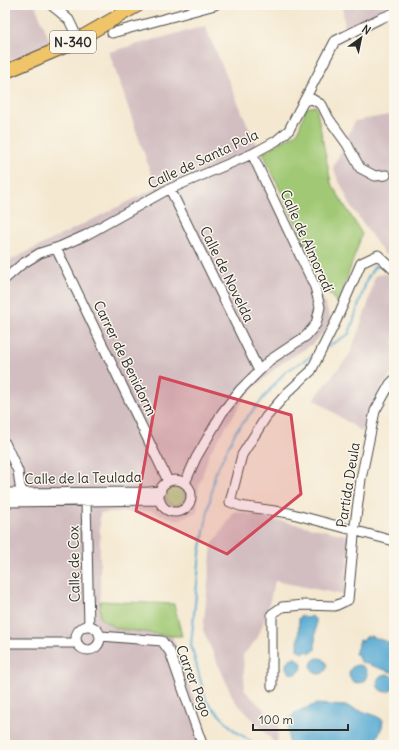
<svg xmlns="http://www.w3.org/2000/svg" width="399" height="750" viewBox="0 0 399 750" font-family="Delius,sans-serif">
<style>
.industrial{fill:#d2bec1}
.green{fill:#a1c975;stroke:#667a50}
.water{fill:#59aad3;stroke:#426a7f}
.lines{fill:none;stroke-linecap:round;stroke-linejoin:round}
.stream{stroke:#59aad3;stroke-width:2}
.minor-casing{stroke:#494744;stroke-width:11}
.highway-casing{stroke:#494744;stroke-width:15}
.minor{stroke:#fff;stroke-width:9}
.highway{stroke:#f0c469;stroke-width:13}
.marked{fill:#d1495b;fill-opacity:0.2;stroke:#d1495b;stroke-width:3;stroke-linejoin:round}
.labels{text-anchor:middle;stroke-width:3;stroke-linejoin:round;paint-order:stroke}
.shield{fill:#fbf7ec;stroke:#696865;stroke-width:1}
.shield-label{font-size:13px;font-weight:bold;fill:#2b2b2b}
.street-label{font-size:14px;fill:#2b2b2b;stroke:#fbf7ec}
</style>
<rect width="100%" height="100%" fill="#fbf7ec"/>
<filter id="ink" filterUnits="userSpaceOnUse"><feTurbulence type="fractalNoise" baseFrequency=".025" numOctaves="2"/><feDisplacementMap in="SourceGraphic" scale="8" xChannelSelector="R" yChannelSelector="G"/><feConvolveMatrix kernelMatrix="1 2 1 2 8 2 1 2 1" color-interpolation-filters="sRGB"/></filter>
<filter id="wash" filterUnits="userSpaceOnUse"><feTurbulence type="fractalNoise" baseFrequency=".012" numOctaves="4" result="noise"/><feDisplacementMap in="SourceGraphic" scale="16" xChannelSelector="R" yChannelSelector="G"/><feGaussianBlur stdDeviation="0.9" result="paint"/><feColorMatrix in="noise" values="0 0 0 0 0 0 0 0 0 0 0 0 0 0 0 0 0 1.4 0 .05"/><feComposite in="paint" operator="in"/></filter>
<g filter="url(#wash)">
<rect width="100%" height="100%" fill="#f4e8d0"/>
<!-- industrial -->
<path class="industrial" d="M5 5H35L51 44 5 62Z
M342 5H394V9L345 30Z
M205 26 333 323 311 345 282 363 247 394 210 452 199 486 197 512 177 520 152 511 100 513V618L115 628 172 636 210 745H5V263L156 188 109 52Z
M389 115 394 116V248L385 255 351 206 333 168 355 121Z
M385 273 394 278V372L381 387 362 432 314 399 350 354 368 304 375 276Z
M235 511 351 536 344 595 275 581 265 619 257 639 243 655 245 691 279 724 277 745 234 700 203 630 212 545Z"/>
<!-- green -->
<path class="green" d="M316 106 331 183 362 234 338 304 327 291 263 153 298 132 306 108Z
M165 495a10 10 0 1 1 20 0a10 10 0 1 1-20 0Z
M100 601 174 604 182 636H172L115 628 100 618Z"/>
<!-- water -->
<path class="water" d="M301 616H304L307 618 312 616 316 620 315 650 311 653 306 651 303 653 298 650 299 618Z
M370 636 394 644V673L361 662 358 658 359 655 355 654 360 640 363 641 366 637Z
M311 666a8 8 0 1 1 16 0a8 8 0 1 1-16 0Z
M286 666a8 8 0 1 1 16 0a8 8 0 1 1-16 0Z
M349 674a9 9 0 1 1 18 0a9 9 0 1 1-18 0Z
M377 683a9 9 0 1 1 18 0a9 9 0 1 1-18 0Z
M316 704 346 706 374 715 383 720 382 727 374 745H289C288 735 286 719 295 713 301 709 310 707 316 704Z"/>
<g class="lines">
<!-- stream -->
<path class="stream" d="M327 347 349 334 367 279 375 266 387 267
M257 745 235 731 206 701 191 645 200 553 215 474 236 431 285 372 315 354"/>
</g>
</g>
<g filter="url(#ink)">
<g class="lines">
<defs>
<path id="minor" d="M51 5 61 13 69 20 78 39
M112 33 215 5
M304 101 312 99 322 105 329 119 347 144 360 168 375 176 386 175
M170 189 259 371
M56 248 168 481
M394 270 378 255 361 263 336 321 311 371 288 392 266 417 242 455 230 502 240 506 289 513 394 541
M5 279 22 264 40 253 59 247 86 235 165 191 252 154 276 141 289 130 298 112 304 101 335 41 379 19 394 13
M5 443 18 471 20 486 23 493
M159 496a16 16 0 1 1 32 0a16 16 0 1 1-32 0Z
M185 483 196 458 222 413 240 390 270 360 306 336 316 324 320 307 315 287 252 154
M5 493 149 492 161 491
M86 501 89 626
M5 502 160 500
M76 638a12 12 0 1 1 24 0a12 12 0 1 1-24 0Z
M101 636 162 641 170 652 201 741 200 745
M5 643H77
M272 686V614L282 607 304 605 335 606 348 600 355 525 361 479 375 411 390 384 394 380"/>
<path id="highway" d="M5 72 68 45 138 5"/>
</defs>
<!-- minor casing -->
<use href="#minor" class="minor-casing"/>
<!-- highway casing -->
<use href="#highway" class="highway-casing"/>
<!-- minor -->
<use href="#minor" class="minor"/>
<!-- highway -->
<use href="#highway" class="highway"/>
</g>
</g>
<!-- marked area -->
<path class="marked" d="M160 377 291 415 301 494 227 554 136 511Z"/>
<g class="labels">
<!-- shield labels -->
<rect class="shield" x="50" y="31" width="46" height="22" rx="3"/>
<g class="shield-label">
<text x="73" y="47">N-340</text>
</g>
<!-- street labels -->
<g class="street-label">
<text transform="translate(203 159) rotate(-25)" y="5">Calle de Santa Pola</text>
<text transform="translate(307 241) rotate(66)" y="5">Calle de Almoradí</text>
<text transform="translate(227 274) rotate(64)" y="5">Calle de Novelda</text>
<text transform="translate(125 358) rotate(64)" y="5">Carrer de Benidorm</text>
<text transform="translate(83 478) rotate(-1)" y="5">Calle de la Teulada</text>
<text transform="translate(348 485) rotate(-81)" y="5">Partida Deula</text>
<text transform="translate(74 564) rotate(-91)" y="5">Calle de Cox</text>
<text transform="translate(194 681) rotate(69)" y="5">Carrer Pego</text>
</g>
</g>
<!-- margin -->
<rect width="399" height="750" fill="none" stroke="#fbf7ec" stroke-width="20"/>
<!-- north arrow -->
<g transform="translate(361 38) rotate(33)" stroke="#fbf7ec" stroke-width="3" paint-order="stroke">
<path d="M0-3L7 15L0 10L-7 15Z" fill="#2b2b2b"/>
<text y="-6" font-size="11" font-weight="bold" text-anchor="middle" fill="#2b2b2b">N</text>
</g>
<!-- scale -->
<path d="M253 724v6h95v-6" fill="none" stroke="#2b2b2b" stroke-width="2"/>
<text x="259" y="724" font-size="12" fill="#2b2b2b" stroke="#fbf7ec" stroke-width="3" paint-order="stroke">100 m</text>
</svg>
